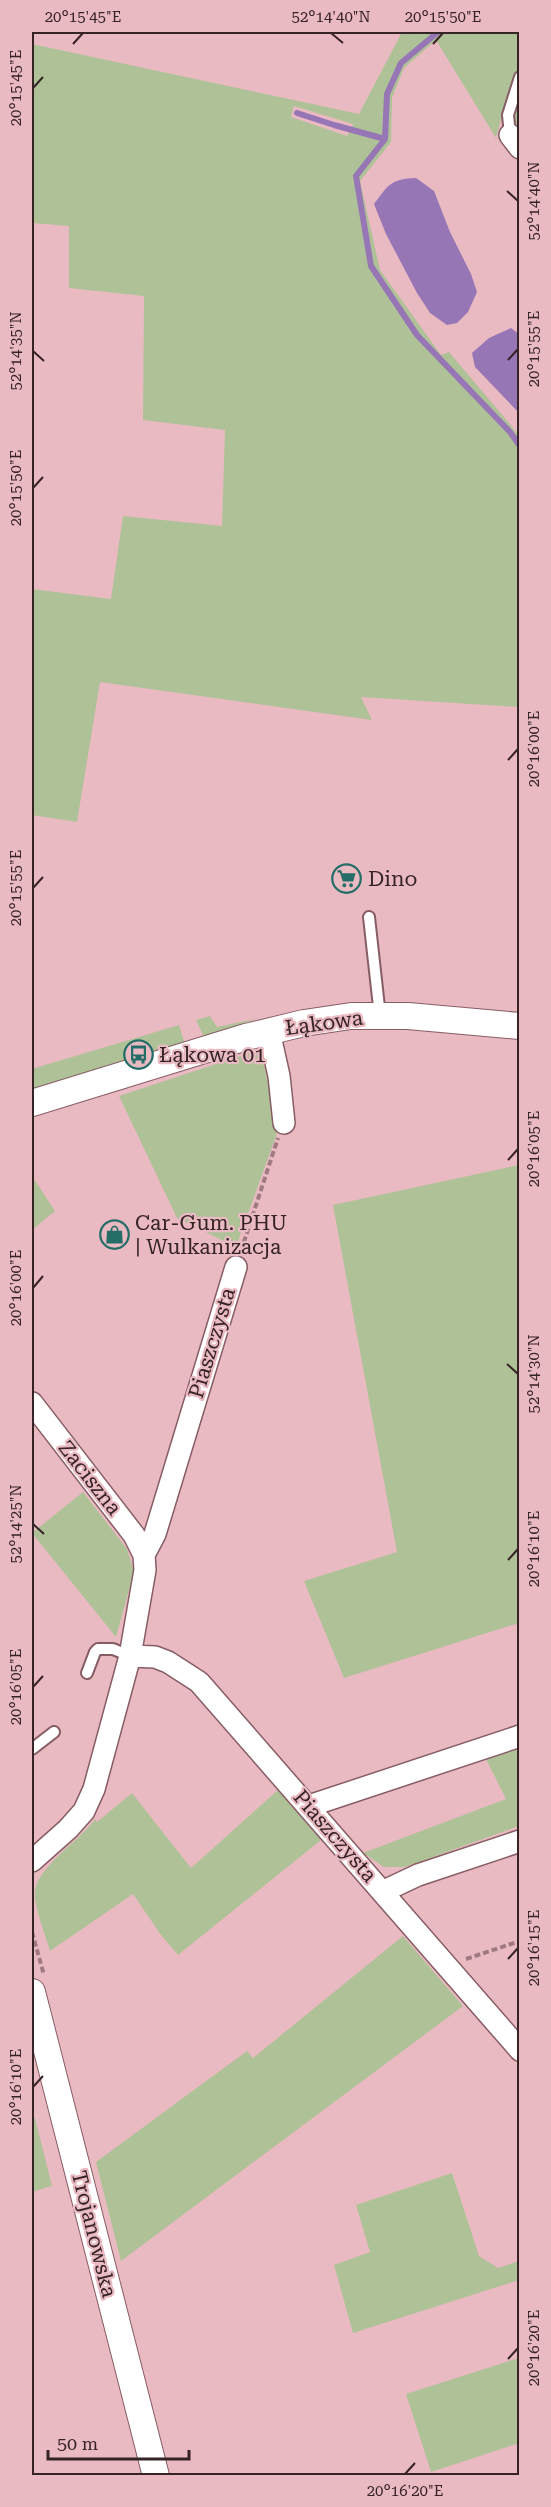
<svg xmlns="http://www.w3.org/2000/svg" width="551" height="2507" viewBox="0 0 551 2507" font-family="'Roboto Serif',serif">
<style>
.green{fill:#afc197;fill-rule:evenodd}
.water{fill:#9776b6}
.lines{fill:none;stroke-linecap:round;stroke-linejoin:round}
.stream{stroke:#9776b6;stroke-width:6}
.service-casing{stroke:#875d65;stroke-width:14}
.minor-casing{stroke:#875d65;stroke-width:24}
.tertiary-casing{stroke:#875d65;stroke-width:28}
.path{stroke:#9f7b81;stroke-width:4;stroke-dasharray:6 3;stroke-linecap:butt}
.service{stroke:#fff;stroke-width:10}
.minor{stroke:#fff;stroke-width:21}
.tertiary{stroke:#fff;stroke-width:26}
.ticks{fill:none;stroke:#352326;stroke-width:2}
.labels{text-anchor:middle;stroke-width:4.5;stroke-linejoin:round;paint-order:stroke}
.poi-label{font-size:21px;fill:#352326;stroke:#eabac2;text-anchor:start}
.street-label{font-size:21px;fill:#352326;stroke:#eabac2}
.neatline{fill:none;stroke:#352326;stroke-width:2}
.ticks-label{font-size:15px;text-anchor:middle;fill:#352326}
</style>
<rect width="100%" height="100%" fill="#eabac2"/>
<!-- green -->
<path class="green" d="M402 32H519V129L503 111 496 138 436 40 404 68 392 98 391 142 360 181 380 270 441 355 449 352 519 435V707L361 697 372 720 100 682 77 822 32 815V589L111 599 123 516 222 526 225 430 143 420 144 296 69 288V226L32 223V44L359 114ZM294 106 353 124 347 136 291 117Z
M210 1016 217 1027 259 1018 204 1037 196 1020Z
M179 1025 185 1045 160 1053 158 1049 87 1072V1076L32 1093V1069Z
M261 1049 269 1089 279 1101 280 1125 236 1247 177 1218 119 1096Z
M519 1165V1623L344 1678 304 1581 397 1552 333 1205Z
M32 1176 55 1211 32 1230Z
M83 1492 127 1549 134 1572 116 1637 32 1533Z
M519 1742V1826L405 1867H384L363 1853 506 1799 484 1755Z
M278 1790 321 1840 178 1955 161 1935 133 1894 50 1951C46 1937 34 1906 35 1893 35 1868 81 1840 95 1819L97 1822 132 1793 191 1868Z
M403 1936 463 2006 121 2261 96 2162 247 2051 253 2058Z
M35 2118 52 2186 32 2192V2119Z
M452 2173 479 2256 498 2268 519 2261V2280L353 2333 334 2265 370 2252 356 2205Z
M519 2358V2443L431 2472 406 2394Z"/>
<!-- water -->
<path class="water" d="M416 178 434 191 450 232 471 274 477 292 468 312 457 323 447 325 430 313 417 293 386 234 374 204C389 184 391 179 416 178Z
M511 328 519 334V413L475 367 472 353 489 338Z"/>
<g class="lines">
<!-- stream -->
<path class="stream" d="M438 32 401 63 387 94 385 139 356 176 371 266 417 335 510 432 520 446
M297 113 334 125 385 139"/>
<defs>
<path id="service" d="M510 135 508 115 520 77
M369 917 380 1016
M87 1673 95 1652 98 1649H113L130 1656
M32 1749 54 1732"/>
<path id="minor" d="M510 135 520 148
M269 1031 279 1076 284 1123
M32 1403 134 1535 144 1555
M130 1656 155 1657 168 1662 199 1682 520 2050
M309 1806 520 1736
M32 1861 68 1829 84 1811 94 1789 130 1656 145 1570 144 1555 155 1534 236 1267
M384 1891 418 1875 520 1841"/>
<path id="tertiary" d="M32 1103 246 1037 304 1023 351 1016H408L520 1026
M32 1992 156 2476"/>
</defs>
<!-- service casing -->
<use href="#service" class="service-casing"/>
<!-- minor casing -->
<use href="#minor" class="minor-casing"/>
<!-- tertiary casing -->
<use href="#tertiary" class="tertiary-casing"/>
<!-- path -->
<path class="path" d="M241 1251 278 1138
M32 1932 44 1975
M466 1959 520 1941"/>
<!-- service -->
<use href="#service" class="service"/>
<!-- minor -->
<use href="#minor" class="minor"/>
<!-- tertiary -->
<use href="#tertiary" class="tertiary"/>
</g>
<!-- ticks -->
<path class="ticks" d="M331 33 343 43M73 44 83 33M433 44 443 33M33 88 43 77M507 191 518 201M33 351 44 361M508 360 518 349M33 488 43 477M508 760 518 749M33 888 43 877M508 1160 518 1149M33 1288 43 1276M507 1364 518 1374M33 1524 44 1534M508 1560 518 1549M33 1687 43 1676M508 1959 518 1948M33 2087 43 2076M508 2359 518 2348M405 2474 415 2463"/>
<!-- icons -->
<defs>
<symbol id="supermarket-ring" viewBox="-11 -11 22 22"><circle r="9.5" fill="#eabac2" stroke="#256e68" stroke-width="1.5"/><path d="M-6-5.5h2.5l.6 2H6L4.5 2H-2.5L-4.4-4H-6ZM-1.5 3.2a1.3 1.3 0 1 0 .1 0ZM3 3.2a1.3 1.3 0 1 0 .1 0Z" fill="#256e68"/></symbol>
<symbol id="bus-ring" viewBox="-11 -11 22 22"><circle r="9.5" fill="#eabac2" stroke="#256e68" stroke-width="1.5"/><path d="M-5-6H5V4H4V6H2V4H-2V6H-4V4H-5ZM-3.5-4V0h7V-4ZM-3.5 1.2v1.5H-2V1.2ZM2 1.2v1.5H3.5V1.2Z" fill="#256e68"/></symbol>
<symbol id="shop-ring" viewBox="-11 -11 22 22"><circle r="9.5" fill="#eabac2" stroke="#256e68" stroke-width="1.5"/><path d="M-5-2.5h2.3a2.7 3.5 0 0 1 5.4 0H5L5.5 6h-11ZM-1.5-2.5h3a1.5 2.3 0 0 0-3 0Z" fill="#256e68"/></symbol>
</defs>
<g fill-rule="evenodd">
<use href="#supermarket-ring" x="330" y="862" width="33" height="33"/>
<use href="#bus-ring" x="122" y="1038" width="33" height="33"/>
<use href="#shop-ring" x="98" y="1218" width="33" height="33"/>
</g>
<g class="labels">
<!-- poi labels -->
<g class="poi-label">
<text x="368" y="886">Dino</text>
<text x="159" y="1062">Łąkowa 01</text>
<text x="135" y="1230">Car-Gum. PHU<tspan x="135" dy="24">| Wulkanizacja</tspan></text>
</g>
<!-- street labels -->
<g class="street-label">
<text transform="translate(324 1023) rotate(-8)" y="7">Łąkowa</text>
<text transform="translate(212 1343) rotate(-73)" y="7">Piaszczysta</text>
<text transform="translate(90 1478) rotate(52)" y="7">Zaciszna</text>
<text transform="translate(335 1836) rotate(49)" y="7">Piaszczysta</text>
<text transform="translate(94 2234) rotate(76)" y="7">Trojanowska</text>
</g>
</g>
<!-- border -->
<rect width="551" height="2507" fill="none" stroke="#eabac2" stroke-width="66"/>
<!-- scale -->
<path d="M48 2450v9h141v-9" fill="none" stroke="#352326" stroke-width="3"/>
<text x="57" y="2450" font-size="18" fill="#352326" stroke="#eabac2" stroke-width="4.5" paint-order="stroke">50 m</text>
<rect x="33" y="33" width="485" height="2441" class="neatline"/>
<g class="ticks-label">
<text x="83" y="22">20°15'45"E</text>
<text x="331" y="22">52°14'40"N</text>
<text x="443" y="22">20°15'50"E</text>
<text transform="translate(16 88) rotate(-90)" y="5">20°15'45"E</text>
<text transform="translate(534 201) rotate(-90)" y="5">52°14'40"N</text>
<text transform="translate(534 349) rotate(-90)" y="5">20°15'55"E</text>
<text transform="translate(16 351) rotate(-90)" y="5">52°14'35"N</text>
<text transform="translate(16 488) rotate(-90)" y="5">20°15'50"E</text>
<text transform="translate(534 749) rotate(-90)" y="5">20°16'00"E</text>
<text transform="translate(16 888) rotate(-90)" y="5">20°15'55"E</text>
<text transform="translate(534 1149) rotate(-90)" y="5">20°16'05"E</text>
<text transform="translate(16 1288) rotate(-90)" y="5">20°16'00"E</text>
<text transform="translate(534 1374) rotate(-90)" y="5">52°14'30"N</text>
<text transform="translate(16 1524) rotate(-90)" y="5">52°14'25"N</text>
<text transform="translate(534 1549) rotate(-90)" y="5">20°16'10"E</text>
<text transform="translate(16 1687) rotate(-90)" y="5">20°16'05"E</text>
<text transform="translate(534 1948) rotate(-90)" y="5">20°16'15"E</text>
<text transform="translate(16 2087) rotate(-90)" y="5">20°16'10"E</text>
<text transform="translate(534 2348) rotate(-90)" y="5">20°16'20"E</text>
<text x="405" y="2496">20°16'20"E</text>
</g>
</svg>
